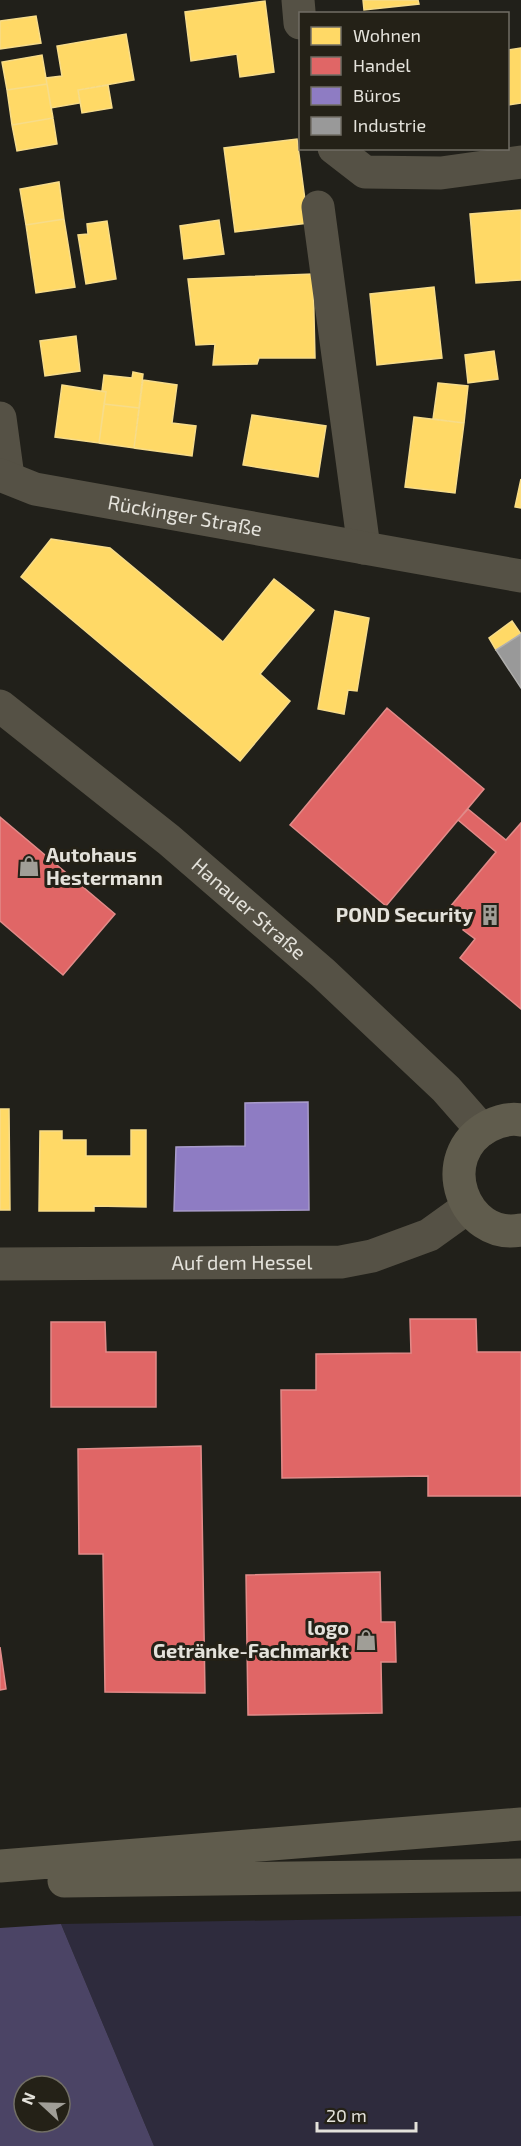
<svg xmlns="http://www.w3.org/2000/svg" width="521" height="2146" viewBox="0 0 521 2146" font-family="'Exo 2',sans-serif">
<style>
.green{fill:#2e2b3d}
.forest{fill:#4b4465;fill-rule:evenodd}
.homes{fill:#ffd966;stroke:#f7dc89;stroke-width:1.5}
.shops{fill:#e06666;stroke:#e18b89;stroke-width:1.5}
.offices{fill:#8e7cc3;stroke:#a89bca;stroke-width:1.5}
.industry{fill:#999;stroke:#b0afad;stroke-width:1.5}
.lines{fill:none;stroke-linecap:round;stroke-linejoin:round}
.street{stroke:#555145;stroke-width:33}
.secondary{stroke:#605c4d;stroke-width:33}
.labels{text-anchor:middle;stroke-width:6;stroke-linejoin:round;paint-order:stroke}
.street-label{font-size:20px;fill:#e4e2db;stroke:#242117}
.poi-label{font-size:20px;font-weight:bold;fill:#e4e2db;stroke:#242117;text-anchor:end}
</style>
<rect width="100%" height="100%" fill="#21201a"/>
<!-- green -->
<path class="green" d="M521 1916V2146H154L61 1924Z"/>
<!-- forest -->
<path class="forest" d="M61 1924 154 2146H0V1928ZM24 2086H60V2122H24Z"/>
<!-- homes -->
<path class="homes" d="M363 0H418L419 4 364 10Z
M265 1 274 72 240 77 237 54 191 61 185 12Z
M36 16 41 43 0 49V21Z
M126 34 134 80 78 90 80 103 51 108 46 78 62 76 57 46Z
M521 48V103L508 105V50Z
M42 55 47 84 7 90 2 62Z
M47 84 53 118 12 125 7 90Z
M108 85 112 108 82 113 78 90Z
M53 118 57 144 17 151 12 125Z
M297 139 308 223 235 232 224 148Z
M59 182 64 219 26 225 20 189Z
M521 210V280L476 283 470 214Z
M64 219 75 287 36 293 26 225Z
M219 220 224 254 184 259 180 226Z
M107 221 116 279 86 284 78 235 88 234 87 224Z
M313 274 315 358H259L257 364 213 365 215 344 196 345 188 279Z
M434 287 442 358 377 365 370 294Z
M76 336 80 371 45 376 40 341Z
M494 351 498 379 468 383 465 355Z
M133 372 143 374 139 408 104 404 106 392 102 391 104 375 132 378Z
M143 380 177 385 172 423 196 426 192 456 134 448Z
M438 383 468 386 464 423 433 419Z
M62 385 106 392 99 443 55 437Z
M104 404 139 408 134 448 99 443Z
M252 415 326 426 318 477 243 465Z
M414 417 464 423 455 493 405 487Z
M521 479V508L515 507Z
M51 539 110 548 223 642 274 579 314 610 260 674 290 701 240 761 21 577Z
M335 611 369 618 357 691 348 690 344 714 318 709Z
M512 621 521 634 496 650 489 638Z
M0 1109H9L10 1210H0Z
M131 1130H146V1207L94 1206V1211H39L40 1131H62V1140H86V1156H131Z"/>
<!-- shops -->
<path class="shops" d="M387 708 484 789 386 906 290 825Z
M468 809 506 840 521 823V1009L460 958 475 939 463 930 469 923 450 907 496 852 458 820Z
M0 817 115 914 63 975 0 921Z
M410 1319H476L477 1352H521V1496H428V1476L282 1478 281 1390H316V1354L411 1353Z
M51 1322H105L106 1352H156V1407H51Z
M201 1446 205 1693 105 1692 103 1554H79L78 1449Z
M380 1572 381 1622H395L396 1662H381L382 1713 248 1715 246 1575Z
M0 1647 6 1689 0 1690Z"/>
<!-- offices -->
<path class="offices" d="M308 1102 309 1210 174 1211 176 1147 245 1146V1103Z"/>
<!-- industry -->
<path class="industry" d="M521 634V688L496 650Z"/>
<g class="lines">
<!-- street -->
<g class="street">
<path d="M298 0 300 23"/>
<path d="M334 148 365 172 441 173 521 162"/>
<path d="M318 207 364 548"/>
<path d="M0 418 8 477"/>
<path id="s1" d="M0 475 35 489 521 576"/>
<path id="s2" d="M0 706 169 840 323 973 446 1089 482 1130"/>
<path id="s3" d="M0 1264 341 1262 372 1256 429 1235 468 1207"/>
</g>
<!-- secondary -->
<path class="secondary" d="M521 1120C510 1118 499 1121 489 1126 432 1156 464 1241 521 1230
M0 1866 521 1824
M64 1881 521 1875"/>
</g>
<!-- icons -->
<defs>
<symbol id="shop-bare" viewBox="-9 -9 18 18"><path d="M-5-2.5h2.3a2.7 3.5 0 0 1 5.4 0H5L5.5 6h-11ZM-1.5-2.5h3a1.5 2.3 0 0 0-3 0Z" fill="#a09e97" stroke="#242117" stroke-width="2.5" paint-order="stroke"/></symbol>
<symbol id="building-bare" viewBox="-9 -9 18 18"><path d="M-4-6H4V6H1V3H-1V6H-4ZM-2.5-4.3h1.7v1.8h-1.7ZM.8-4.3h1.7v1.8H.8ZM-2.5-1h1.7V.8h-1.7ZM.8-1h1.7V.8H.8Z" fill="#a09e97" stroke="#242117" stroke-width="2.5" paint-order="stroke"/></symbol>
</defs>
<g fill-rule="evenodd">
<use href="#shop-bare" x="14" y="851" width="30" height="30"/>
<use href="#building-bare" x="475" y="900" width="30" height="30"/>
<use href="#shop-bare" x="351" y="1625" width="30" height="30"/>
</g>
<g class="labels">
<!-- street labels -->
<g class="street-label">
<text dy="7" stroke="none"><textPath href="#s1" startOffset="190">Rückinger Straße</textPath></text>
<text dy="7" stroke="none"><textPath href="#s2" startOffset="321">Hanauer Straße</textPath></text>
<text dy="7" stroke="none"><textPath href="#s3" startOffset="242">Auf dem Hessel</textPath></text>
</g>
<!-- poi labels -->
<g class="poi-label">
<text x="46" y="862" text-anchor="start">Autohaus<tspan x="46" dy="23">Hestermann</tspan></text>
<text x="473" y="922">POND Security</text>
<text x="349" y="1635">logo<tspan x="349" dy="23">Getränke-Fachmarkt</tspan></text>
</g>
</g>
<!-- legend -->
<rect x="299" y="12" width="210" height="138" fill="#242117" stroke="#716e65" stroke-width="1.5"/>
<rect x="311" y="27" width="30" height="18" fill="#ffd966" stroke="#716e65" stroke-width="1.5"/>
<text x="353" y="42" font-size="18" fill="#e4e2db">Wohnen</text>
<rect x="311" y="57" width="30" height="18" fill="#e06666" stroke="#716e65" stroke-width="1.5"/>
<text x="353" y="72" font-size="18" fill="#e4e2db">Handel</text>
<rect x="311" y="87" width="30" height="18" fill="#8e7cc3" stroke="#716e65" stroke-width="1.5"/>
<text x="353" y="102" font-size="18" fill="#e4e2db">Büros</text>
<rect x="311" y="117" width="30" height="18" fill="#999999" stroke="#716e65" stroke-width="1.5"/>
<text x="353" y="132" font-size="18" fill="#e4e2db">Industrie</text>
<!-- north arrow -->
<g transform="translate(42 2104) rotate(292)"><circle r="28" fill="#242117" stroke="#716e65" stroke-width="1.5"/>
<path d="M0-4.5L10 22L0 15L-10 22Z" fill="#a09e97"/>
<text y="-9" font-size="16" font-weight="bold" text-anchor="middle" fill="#e4e2db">N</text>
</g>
<!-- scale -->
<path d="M317 2122v9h99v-9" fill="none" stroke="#e4e2db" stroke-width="3"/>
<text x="326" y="2122" font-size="18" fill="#e4e2db" stroke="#242117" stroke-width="4.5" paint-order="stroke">20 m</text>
</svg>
